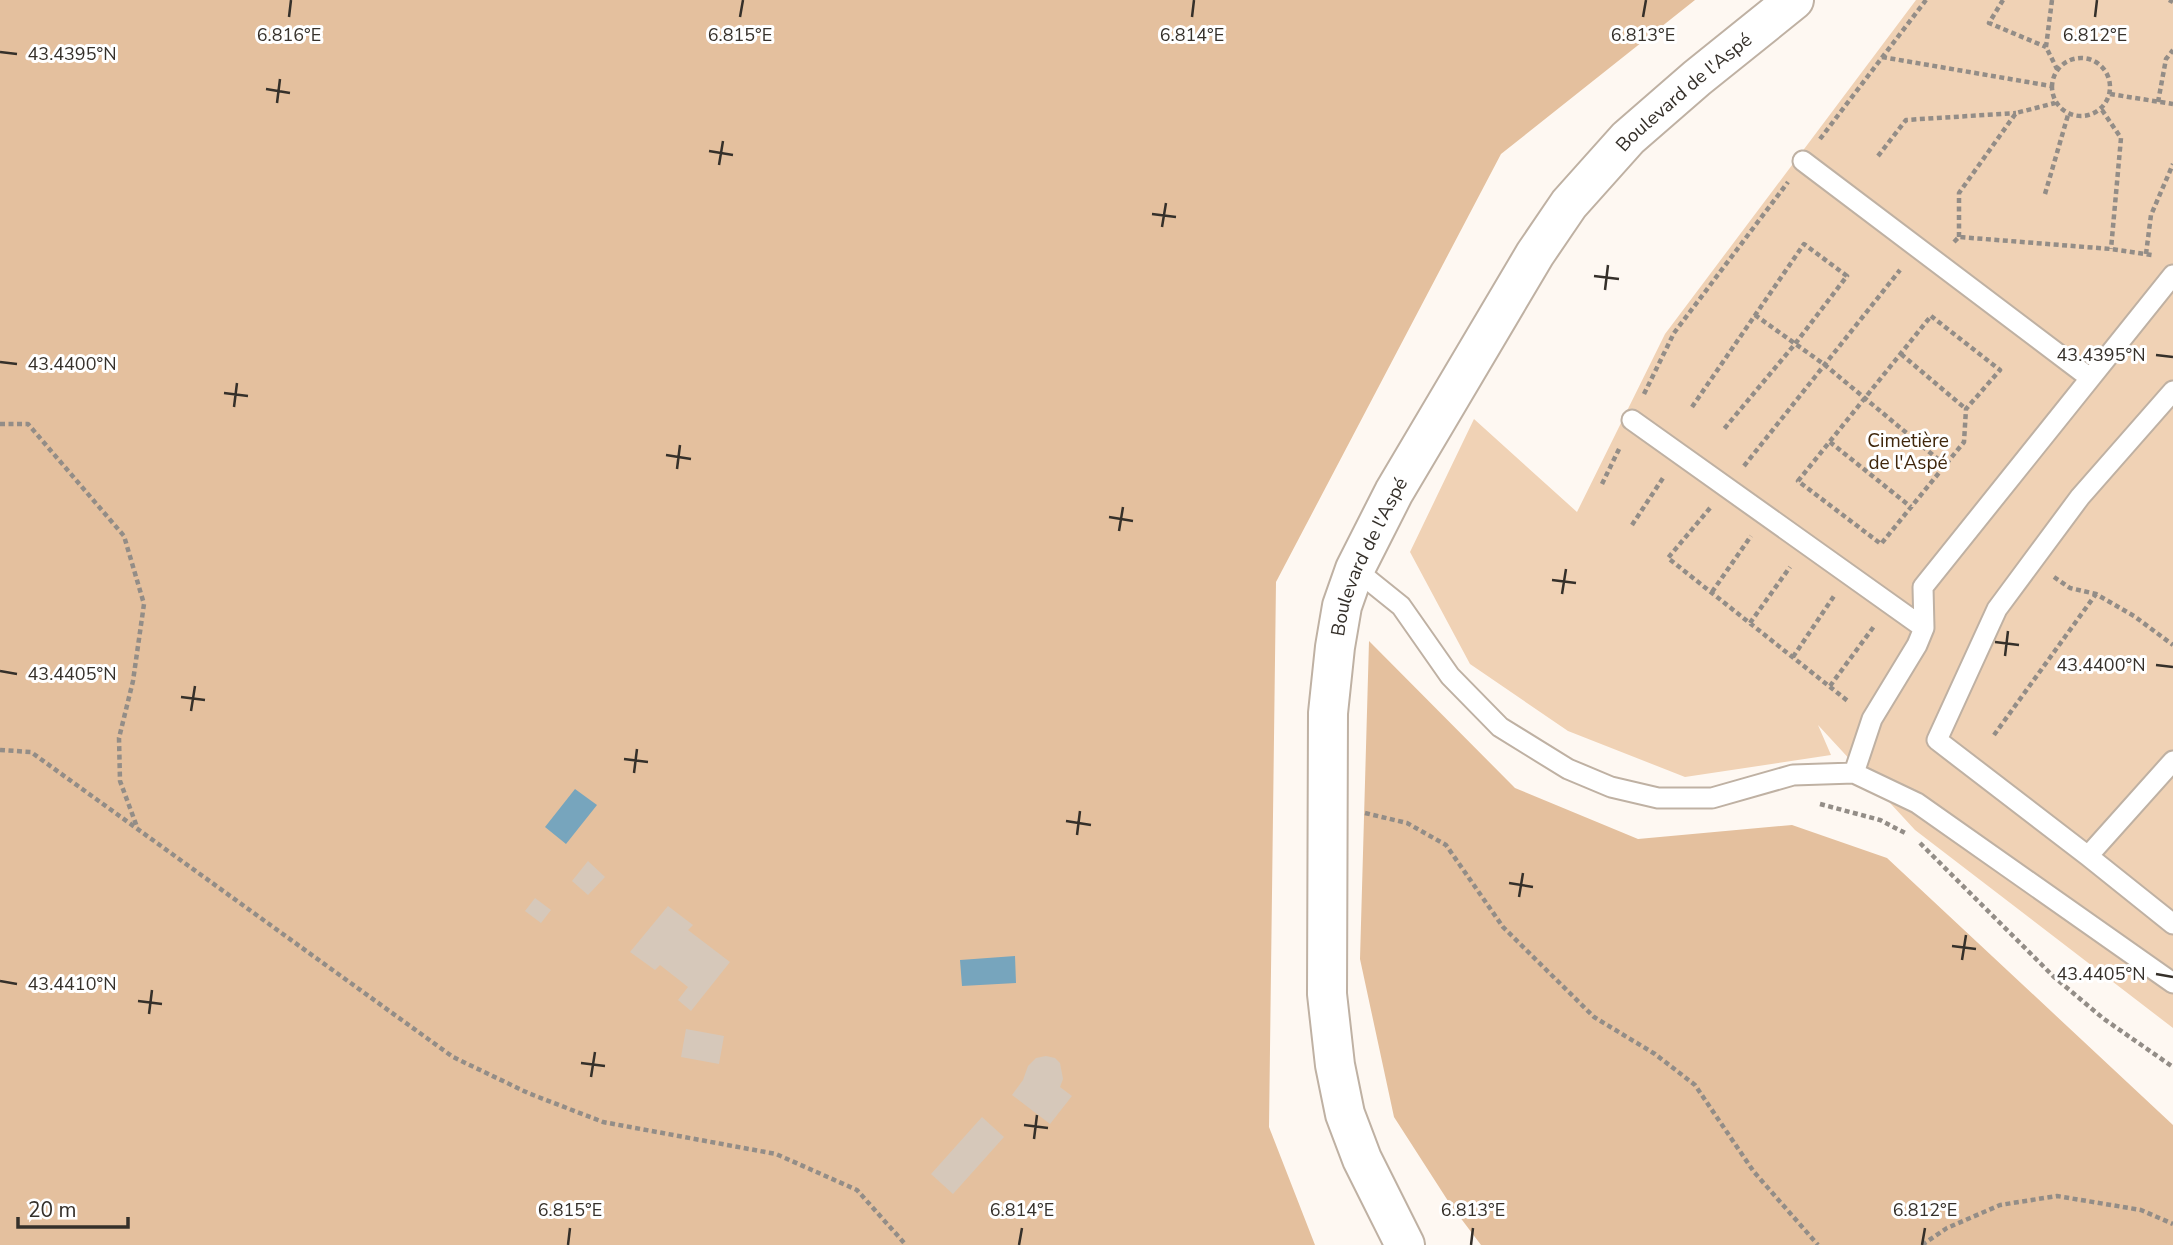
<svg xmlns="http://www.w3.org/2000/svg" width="2173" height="1245" viewBox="0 0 2173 1245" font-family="'Nunito Sans',sans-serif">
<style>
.green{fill:#f0d2b5}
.forest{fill:#e4c09e}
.water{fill:#77a5bd}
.building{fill:#d6c8ba}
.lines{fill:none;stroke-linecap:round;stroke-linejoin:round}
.service-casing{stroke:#bfb1a3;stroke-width:23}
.secondary-casing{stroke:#bfb1a3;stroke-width:42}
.path{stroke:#938d87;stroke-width:4.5;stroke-dasharray:5 3.5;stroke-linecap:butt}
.service{stroke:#fff;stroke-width:19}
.secondary{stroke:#fff;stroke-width:38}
.ticks{fill:none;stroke:#35302a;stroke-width:2.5}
.labels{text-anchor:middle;stroke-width:6;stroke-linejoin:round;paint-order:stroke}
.street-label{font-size:19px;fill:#35302a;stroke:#fff}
.park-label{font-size:19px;fill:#40270c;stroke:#fff}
.ticks-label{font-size:18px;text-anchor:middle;fill:#35302a;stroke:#fff;stroke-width:6;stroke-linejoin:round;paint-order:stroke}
</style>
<rect width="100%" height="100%" fill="#fef8f2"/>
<!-- green -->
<path class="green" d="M1916 0H2173V1028L1915 830 1818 725 1831 755 1685 777 1568 731 1470 664 1410 552 1474 419 1577 512 1665 334Z"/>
<!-- forest -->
<path class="forest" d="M0 0H1695L1501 154 1276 582 1269 1127 1315 1245H0Z
M1369 641 1515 788 1638 839 1792 825 1887 858 2173 1125V1245H1481L1450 1204 1394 1117 1360 959Z"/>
<!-- water -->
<path class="water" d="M575 789 597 805 566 844 545 827Z
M1015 956 1016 983 962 986 960 960Z"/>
<!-- building -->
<path class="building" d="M588 861 605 877 588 895 572 881Z
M535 898 551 910 541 923 525 911Z
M668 906 693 925 688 930 730 962 691 1011 678 1000 688 987 660 965 655 970 630 952Z
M686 1029 724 1036 719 1064 681 1057Z
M1046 1056 1055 1058 1060 1063 1063 1079 1060 1087 1072 1096 1050 1124 1012 1095 1023 1080 1028 1066 1036 1058Z
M982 1117 1004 1137 953 1194 931 1174Z"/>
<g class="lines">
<defs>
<path id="service" d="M1803 161 2090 378
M2173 391 2080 497 1997 609 1937 740 2088 856 2173 924
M1632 420 1924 628
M1355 569 1401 606 1450 676 1500 727 1568 769 1611 787 1658 798H1712L1793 775 1854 773 1917 803 2173 983
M1854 773 1872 719 1917 645 1924 628 1923 587 2173 275
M2088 856 2173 761"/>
<g id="secondary">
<path id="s1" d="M1405 1245 1362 1159 1345 1114 1335 1065 1327 994 1328 713 1335 647 1342 606 1355 569 1394 492 1535 254 1569 204 1628 138 1697 78 1794 0"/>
</g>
</defs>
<!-- service casing -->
<use href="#service" class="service-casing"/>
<!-- secondary casing -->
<use href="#secondary" class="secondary-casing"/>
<!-- path -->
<path class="path" d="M2003 0 1989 23 2046 47
M2052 0 2046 47 2057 69
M2169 0 2173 2
M1882 57 2051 86
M2052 87a29 29 0 1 1 58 0a29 29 0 1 1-58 0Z
M2110 94 2173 104
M2158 102 2166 59 2173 50
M2102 110 2121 138 2111 249
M1820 139 1926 0
M1878 156 1906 120 2016 113
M2045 194 2068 115
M1959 237V193L2016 113 2055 103
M1954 242 1959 237 2111 249 2152 255
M2146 254 2151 215 2173 164
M1755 315 1825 365 1945 465
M1931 316 2000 370 1966 409 1964 442 1881 544 1798 481Z
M1901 354 1966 409
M1644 394 1674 333 1788 182
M1692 407 1804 244 1847 276 1795 344 1724 429
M0 424H28L124 536 144 604 133 681 119 738 120 781 137 827
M1830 442 1911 507
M1744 466 1900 270
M1602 484 1620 447
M1710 508 1668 558 1849 702
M1632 525 1663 478
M2054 577 2070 588 2096 594 2134 616 2173 645
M1712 592 1751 536
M1750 623 1790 567
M1793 657 1834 596
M1830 686 1875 625
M1994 735 2096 594
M0 750 31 752 453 1057 528 1093 603 1122 776 1154 857 1190 906 1245
M1820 804 1880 820 1907 834
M1365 813 1407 823 1446 845 1503 927 1594 1017 1655 1054 1695 1085 1754 1172 1818 1245
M1920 843 2054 977 2104 1019 2173 1067
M1922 1245 1947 1228 2000 1205 2057 1196 2141 1210 2173 1224"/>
<!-- service -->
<use href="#service" class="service"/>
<!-- secondary -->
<use href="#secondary" class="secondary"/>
</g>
<!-- ticks -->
<path class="ticks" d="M289 17 291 0M740 17 743 0M1192 17 1194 0M1643 17 1646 0M2095 17 2097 0M0 52 17 54M266 89 290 93M277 103 280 79M709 151 733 155M719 165 723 141M1152 214 1176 217M1162 227 1166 203M1594 276 1619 279M1605 290 1608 265M2156 355 2173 357M0 362 17 364M224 393 248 396M234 407 237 383M666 455 691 459M677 469 680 445M1109 517 1133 521M1119 531 1123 507M1552 580 1576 583M1562 594 1566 569M1995 642 2019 645M2005 656 2008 631M2156 665 2173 667M0 671 17 674M181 697 205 700M191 711 195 686M624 759 648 762M634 773 637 749M1066 821 1091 825M1077 835 1080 811M1509 883 1533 887M1519 897 1523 873M1952 946 1976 949M1962 960 1966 935M2156 974 2173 977M0 981 17 984M138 1001 162 1004M149 1014 152 990M581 1063 605 1066M591 1077 595 1052M1024 1125 1048 1128M1034 1139 1037 1115M568 1245 570 1228M1019 1245 1022 1228M1471 1245 1473 1228M1922 1245 1925 1228"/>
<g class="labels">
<!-- street labels -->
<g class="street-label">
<text dy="7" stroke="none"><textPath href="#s1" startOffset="1278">Boulevard de l'Aspé</textPath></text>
<text dy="7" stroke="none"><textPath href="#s1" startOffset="710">Boulevard de l'Aspé</textPath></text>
</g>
<!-- park labels -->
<g class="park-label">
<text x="1908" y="447">Cimetière<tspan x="1908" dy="22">de l'Aspé</tspan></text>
</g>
</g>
<g class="ticks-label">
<text x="289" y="41">6.816°E</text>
<text x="740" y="41">6.815°E</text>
<text x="1192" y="41">6.814°E</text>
<text x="1643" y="41">6.813°E</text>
<text x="2095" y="41">6.812°E</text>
<text x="72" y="60">43.4395°N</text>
<text x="2101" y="361">43.4395°N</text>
<text x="72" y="370">43.4400°N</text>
<text x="2101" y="671">43.4400°N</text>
<text x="72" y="680">43.4405°N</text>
<text x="2101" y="980">43.4405°N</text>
<text x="72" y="990">43.4410°N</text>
<text x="570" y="1216">6.815°E</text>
<text x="1022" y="1216">6.814°E</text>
<text x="1473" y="1216">6.813°E</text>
<text x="1925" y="1216">6.812°E</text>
</g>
<!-- scale -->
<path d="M18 1217v10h110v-10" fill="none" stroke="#35302a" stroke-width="3.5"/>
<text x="28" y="1217" font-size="21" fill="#35302a" stroke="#ffffff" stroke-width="5" paint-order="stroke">20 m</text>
</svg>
